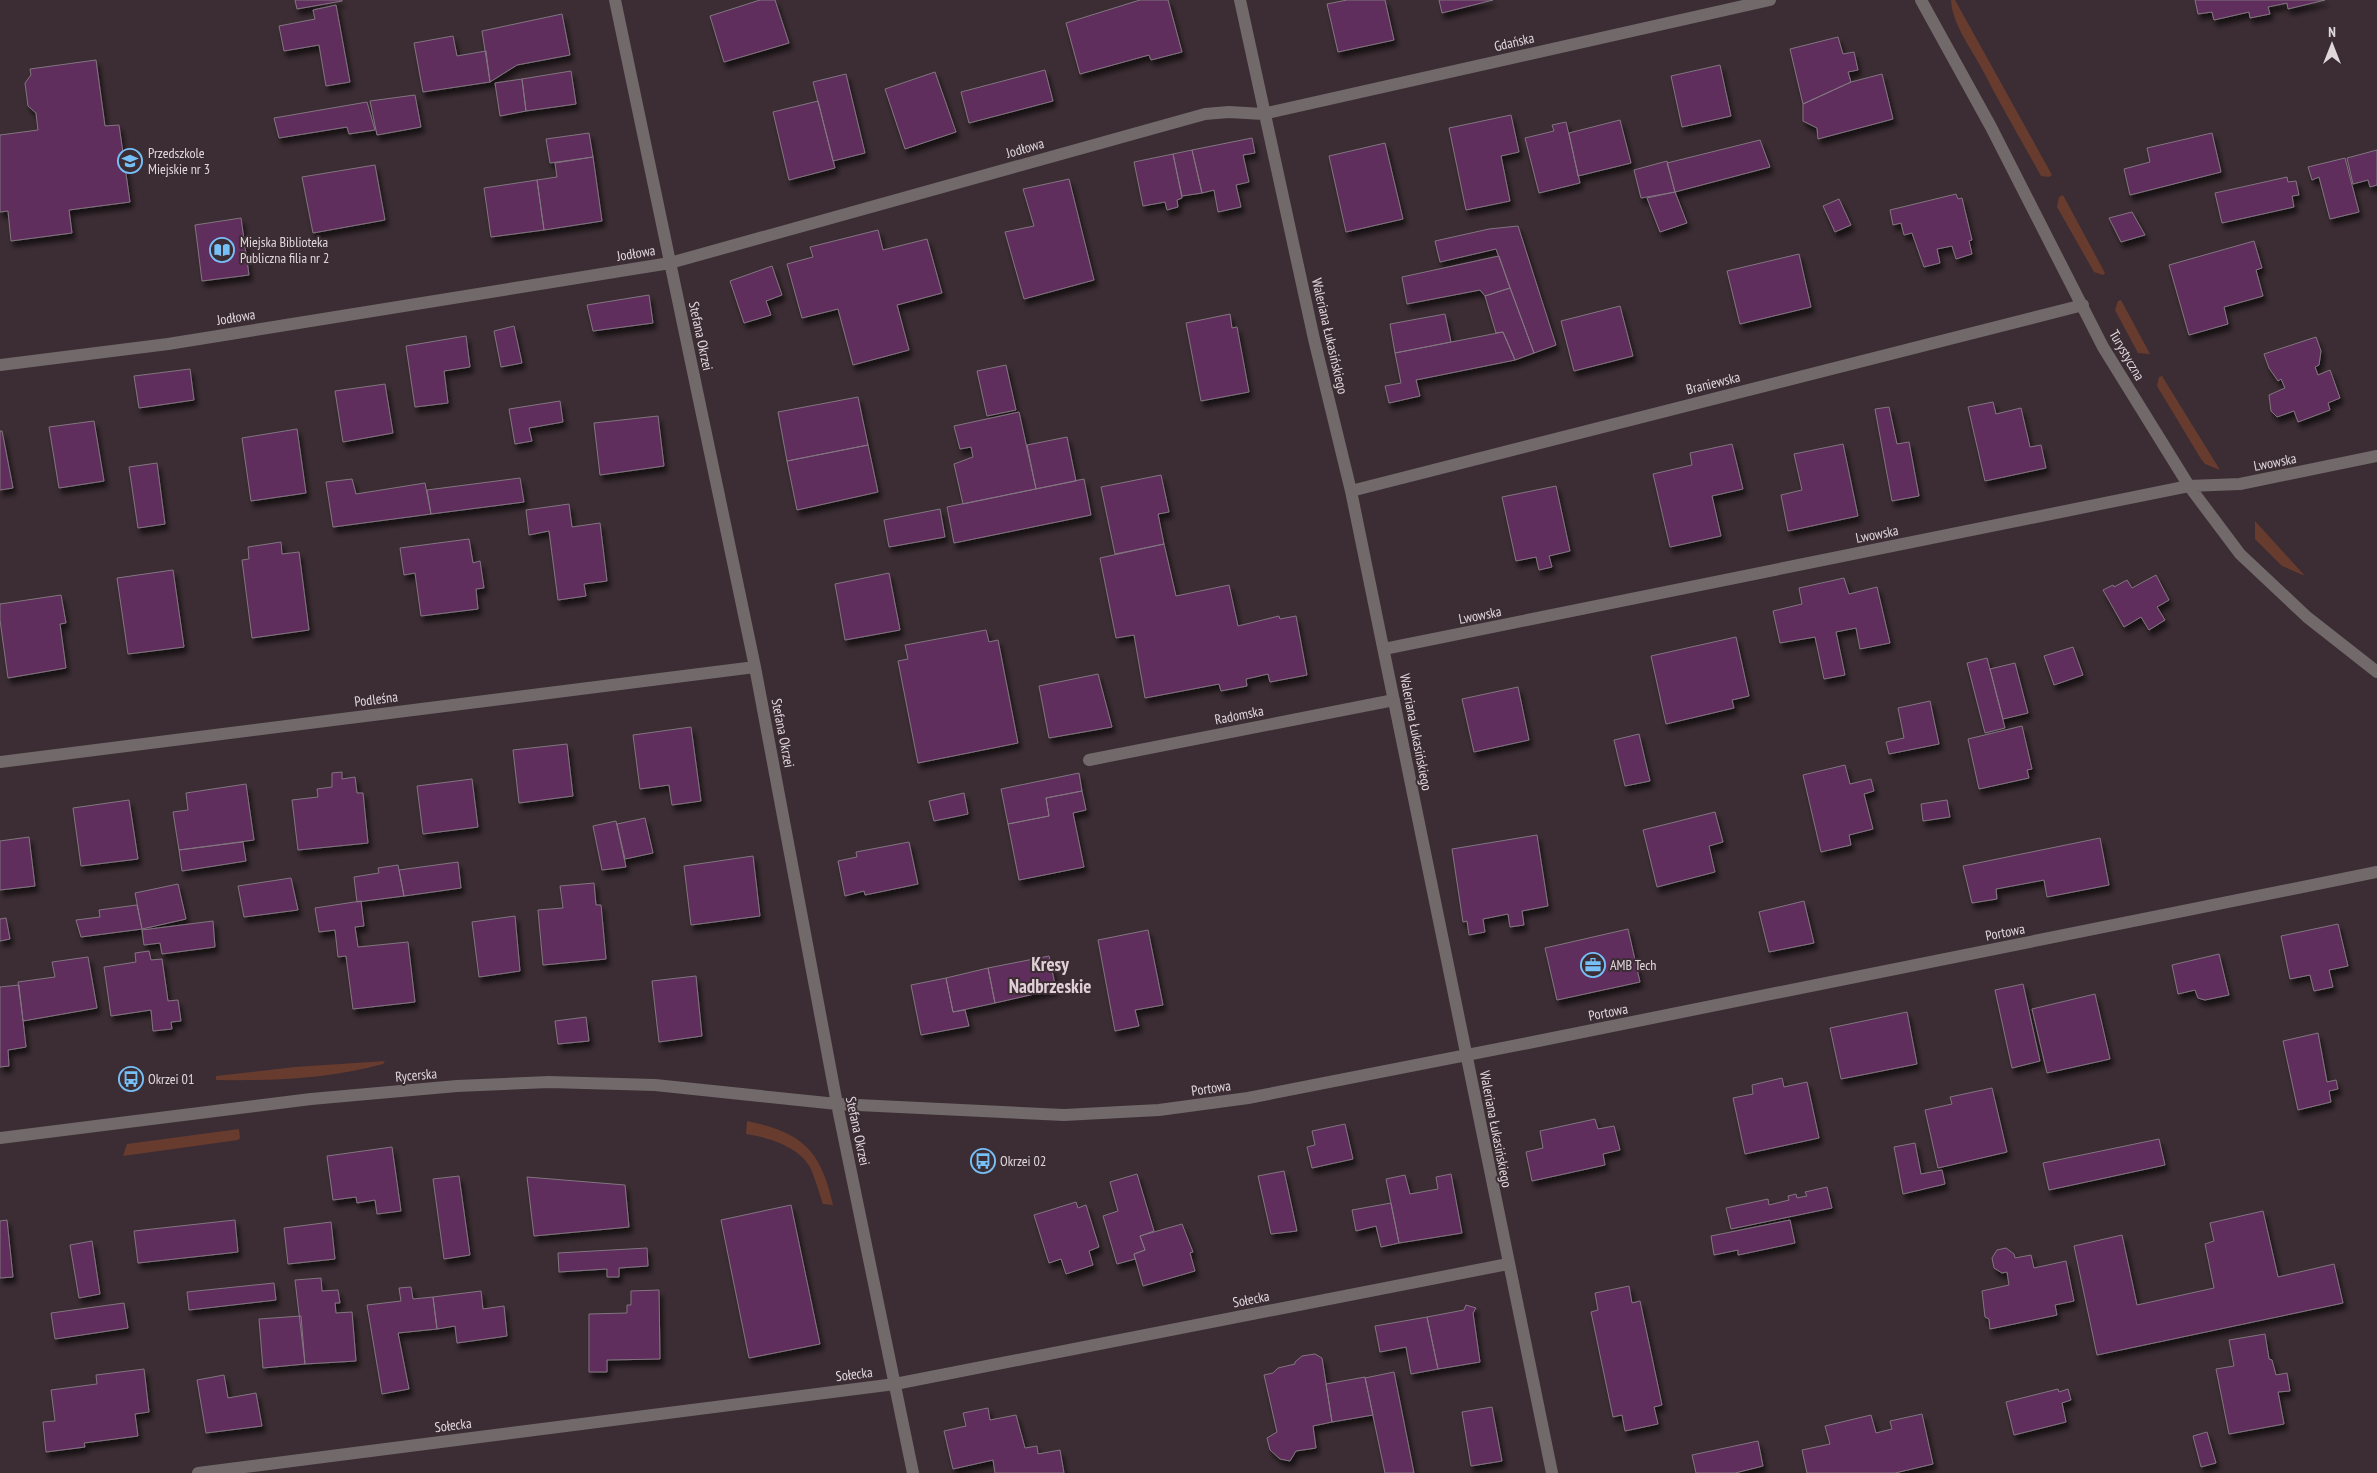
<svg xmlns="http://www.w3.org/2000/svg" width="2377" height="1473" viewBox="0 0 2377 1473" font-family="'PT Sans Narrow',sans-serif">
<style>
.green{fill:#683b2f}
.building{fill:#5e2d5b;stroke:#827580;filter:url(#shadow)}
.lines{fill:none;stroke-linecap:round;stroke-linejoin:round}
.minor{stroke:#71696a;stroke-width:12}
.labels{text-anchor:middle;stroke-width:4;stroke-linejoin:round;paint-order:stroke}
.street-label{font-size:14px;fill:#e0d7db;stroke:#3b2d33}
.poi-label{font-size:14px;fill:#e0d7db;stroke:#3b2d33;text-anchor:start}
.district-label{font-size:19px;font-weight:bold;fill:#e1cfd6;stroke:#3b2d33}
</style>
<defs>
<filter id="shadow"><feDropShadow dx="3" dy="5.5" stdDeviation="2.5" flood-color="#0009"/></filter>
</defs>
<rect width="100%" height="100%" fill="#3b2d33"/>
<!-- green -->
<path class="green" d="M1951 0H1955L2052 175 2049 177 2041 176C2021 140 2000 104 1981 67 1970 47 1952 23 1951 0Z
M2063 195 2105 273 2103 275 2094 272 2057 207 2059 197Z
M2121 300 2150 354 2138 353 2115 310 2118 301Z
M2162 376 2220 470 2205 464 2201 459 2157 386 2159 377Z
M2255 521 2305 576 2282 566 2255 539Z
M385 1061 383 1064C328 1079 273 1081 216 1080V1076L295 1067Z
M747 1121C802 1132 821 1150 833 1205L823 1204C819 1192 815 1178 810 1167 798 1146 767 1137 746 1134Z
M239 1129 240 1138 238 1140 123 1156 127 1144Z"/>
<!-- building -->
<path class="building" d="M295 0H342V1L297 9Z
M760 0H775L789 43 724 62 710 16Z
M1140 0H1168L1182 52 1151 60 1149 55 1080 74 1066 23Z
M1347 0H1385L1394 40 1338 52 1327 4Z
M1439 0H1493L1442 13Z
M2195 0H2325L2288 9 2287 3 2268 7 2270 14 2250 18 2249 12 2214 20 2212 12 2198 14Z
M336 5 350 82 326 86 319 45 284 51 279 26 315 19 313 10Z
M562 14 570 55 517 65 490 82 482 31Z
M453 36 457 56 486 51 490 82 423 92 414 43Z
M1838 37 1843 54 1854 52 1858 70 1848 72 1851 82 1803 104 1790 49Z
M96 60 105 126 119 125 130 202 69 210 72 233 11 241 8 211 0 212V135L38 130 36 113 28 106 25 83 31 75 30 69Z
M1720 65 1731 116 1682 127 1671 76Z
M1045 70 1053 101 969 123 961 92Z
M571 71 576 104 526 111 522 79Z
M935 72 956 132 905 149 885 89Z
M846 74 865 153 833 161 813 82Z
M1882 74 1893 119 1818 139 1817 128 1803 121V104L1851 82Z
M522 79 526 111 500 116 495 83Z
M415 95 421 127 377 135 370 101Z
M818 101 835 168 789 180 773 112Z
M367 102 375 130 349 134 347 127 279 138 274 118Z
M1511 115 1519 152 1501 156 1510 201 1466 210 1449 128Z
M1620 120 1631 163 1578 176 1569 133Z
M1566 122 1580 183 1539 193 1525 138 1554 131 1552 125Z
M589 133 593 157 550 163 546 139Z
M2212 133 2221 172 2130 195 2124 169 2150 162 2147 148Z
M1252 138 1255 153 1243 155 1249 182 1236 185 1241 207 1218 212 1214 190 1202 193 1192 150Z
M1760 140 1770 167 1675 192 1667 163Z
M1385 143 1403 219 1346 232 1329 156Z
M1192 150 1202 193 1182 196 1173 154Z
M2377 150V185L2370 187 2368 180 2353 184 2347 158Z
M1173 154 1182 198 1177 200 1178 207 1167 210 1165 202 1143 206 1134 162Z
M593 157 602 221 544 230 537 180 557 177 555 163Z
M2345 158 2359 212 2330 219 2319 177 2312 180 2308 167Z
M1667 161 1675 192 1641 198 1634 170Z
M375 165 385 220 313 233 302 177Z
M2287 177 2288 182 2296 181 2299 195 2292 196 2294 207 2222 223 2215 193Z
M1069 179 1094 280 1024 299 1005 232 1034 226 1023 189Z
M537 180 544 230 491 237 484 188Z
M1675 192 1687 223 1660 232 1647 198Z
M1956 194 1958 199 1962 198 1972 240 1969 241 1972 254 1956 259 1952 246 1937 249 1940 263 1924 267 1912 233 1904 235 1901 223 1893 225 1890 210Z
M1839 199 1851 225 1835 232 1823 206Z
M2132 212 2145 235 2121 242 2109 218Z
M241 218 249 275 202 281 195 225Z
M1518 226 1556 345 1534 353 1496 249 1440 262 1435 241 1489 229Z
M878 230 883 250 927 239 942 293 897 305 909 350 853 365 838 309 802 318 787 264 813 257 810 247Z
M2254 241 2262 268 2256 270 2263 296 2224 307 2228 324 2189 335 2169 265Z
M1799 254 1811 307 1740 324 1727 271Z
M1499 256 1510 288 1485 296 1480 290 1407 304 1402 277Z
M772 266 782 295 766 301 771 315 744 323 730 281Z
M1510 288 1534 353 1515 360 1503 332 1496 333 1485 296Z
M649 295 653 323 593 331 587 305Z
M1620 306 1633 356 1574 371 1561 321Z
M1230 314 1232 328 1237 327 1249 392 1201 401 1186 323Z
M1445 314 1451 342 1395 353 1390 324Z
M514 326 522 363 501 367 494 331Z
M1503 332 1515 360 1416 380 1420 396 1389 403 1385 386 1401 383 1395 353Z
M466 336 470 367 444 371 448 403 415 407 406 346Z
M2316 337 2321 351 2319 365 2315 367 2318 375 2330 370 2340 398 2328 403 2330 410 2298 422 2294 411 2277 417 2271 411 2269 395 2285 388 2281 379 2278 381 2269 368 2264 354Z
M1006 365 1016 410 987 416 977 371Z
M190 369 194 400 139 408 134 376Z
M385 384 393 433 343 442 335 391Z
M858 397 868 445 787 461 778 412Z
M560 401 563 422 529 428 532 441 515 444 509 409Z
M1993 402 1996 414 2021 408 2030 447 2041 445 2046 468 1985 481 1968 407Z
M1889 407 1897 444 1909 442 1919 496 1892 501 1875 409Z
M1019 412 1036 489 963 504 954 464 973 457 971 447 960 449 954 426Z
M658 416 664 466 600 475 594 423Z
M94 421 104 481 59 488 49 427Z
M297 429 306 493 251 501 242 438Z
M0 431H2L13 488 0 490Z
M1067 437 1076 481 1036 489 1027 445Z
M1732 444 1743 489 1712 496 1721 536 1670 547 1653 474 1692 465 1690 453Z
M1843 444 1858 516 1788 531 1781 495 1802 490 1794 454Z
M868 445 878 492 797 510 787 461Z
M157 463 165 524 138 528 129 467Z
M1161 475 1169 512 1158 514 1164 544 1115 554 1101 487Z
M520 478 524 502 431 514 427 490Z
M352 479 356 494 425 483 431 514 333 527 326 482Z
M1084 479 1091 515 954 543 947 507Z
M1556 486 1570 551 1549 556 1552 567 1539 570 1536 557 1516 561 1502 497Z
M569 504 572 527 600 523 607 581 584 584 586 596 558 600 549 531 529 535 526 510Z
M940 509 945 537 889 547 884 520Z
M469 539 473 563 480 561 484 588 476 589 478 609 421 616 415 573 404 575 400 548Z
M281 542 282 554 299 552 309 630 252 638 242 560 249 559 248 547Z
M1164 544 1176 596 1229 585 1238 626 1279 616 1280 619 1296 616 1307 675 1270 682 1268 674 1246 679 1247 686 1221 691 1219 684 1145 698 1134 635 1116 638 1100 558Z
M173 570 184 647 128 654 117 578Z
M889 573 900 630 845 640 835 584Z
M2156 575 2169 600 2157 607 2165 620 2149 630 2141 617 2124 627 2103 590 2113 585 2114 587 2127 580 2132 588Z
M1844 578 1849 594 1877 587 1890 643 1860 649 1856 628 1836 632 1845 675 1824 679 1815 637 1780 643 1773 611 1802 604 1799 588Z
M61 595 66 623 60 624 66 668 8 678 0 620V604Z
M986 630 989 642 998 640 1018 743 918 763 898 661 908 659 905 645Z
M1736 637 1749 696 1732 700 1734 708 1666 724 1651 656Z
M2073 647 2083 675 2054 685 2044 656Z
M1987 658 2005 728 1985 733 1967 663Z
M2015 663 2028 713 2003 719 1990 669Z
M1098 674 1112 727 1049 738 1039 686Z
M1518 687 1529 740 1474 752 1462 699Z
M1930 701 1939 744 1889 754 1886 742 1904 738 1898 708Z
M2022 726 2032 769 2027 770 2029 778 1979 789 1968 739Z
M691 727 701 801 672 805 669 785 640 789 633 735Z
M1639 734 1650 781 1625 786 1614 740Z
M567 744 573 796 519 803 513 750Z
M1845 765 1850 784 1871 779 1874 791 1864 794 1873 829 1849 835 1851 845 1821 852 1803 775Z
M342 772V779L355 777 357 793H363L368 843 298 850 292 800 318 797 317 789 332 787V773Z
M1079 773 1082 791 1046 798 1049 816 1008 824 1001 789Z
M472 779 478 827 423 834 417 786Z
M246 784 254 840 179 850 173 812 188 810 186 793Z
M1082 791 1086 810 1073 813 1084 867 1019 880 1008 824 1049 816 1046 798Z
M964 793 968 814 934 821 929 801Z
M129 800 138 859 81 866 73 808Z
M1947 800 1950 817 1923 821 1921 804Z
M1715 812 1723 842 1709 846 1715 872 1657 887 1643 830Z
M645 818 653 853 625 859 617 824Z
M616 821 626 867 602 870 593 826Z
M1537 835 1548 906 1522 911 1524 925 1510 927 1508 914 1483 919 1485 932 1469 935 1467 921 1463 922 1452 849Z
M29 837 35 886 0 890V841Z
M2100 838 2109 885 2047 897 2044 880 1996 889 1997 899 1972 903 1963 866Z
M243 842 246 861 182 871 179 850Z
M909 842 918 884 865 895 864 891 845 896 838 861 857 857 856 852Z
M753 856 760 916 691 925 684 866Z
M458 862 461 888 404 896 399 870Z
M398 865 404 896 357 902 354 877 379 873 378 868Z
M291 878 298 910 244 917 238 886Z
M594 883 596 905H601L606 959 543 965 538 910 563 908 560 886Z
M178 884 186 919 142 929 135 893Z
M361 901 364 926 355 927 358 947 408 942 415 1002 353 1009 346 956 338 957 335 930 319 932 315 908Z
M1804 901 1814 943 1769 952 1759 912Z
M137 905 142 929 81 937 76 920 100 917 99 910Z
M515 916 520 971 479 977 472 922Z
M6 918 10 939 0 941V919Z
M213 921 215 947 162 954 160 943 144 945 142 930Z
M2338 924 2348 966 2329 970 2333 987 2314 991 2310 975 2290 979 2281 936Z
M1628 929 1640 982 1557 1000 1545 948Z
M1148 930 1163 1005 1135 1010 1139 1026 1115 1031 1098 940Z
M149 951 151 960 162 959 168 1001 178 1000 181 1021 171 1022 172 1029 153 1031 151 1010 111 1016 104 967 136 962 135 953Z
M2219 954 2229 995 2205 1000 2198 998 2195 990 2178 994 2172 965Z
M1049 956 1056 989 995 1003 988 968Z
M88 957 97 1008 23 1021 18 982 55 977 52 962Z
M988 968 995 1003 953 1012 946 978Z
M696 976 702 1036 659 1042 652 981Z
M946 978 953 1012 965 1010 969 1026 921 1035 911 985Z
M2023 984 2040 1061 2012 1068 1995 990Z
M19 985 26 1047 8 1050 9 1066 0 1067V987Z
M2095 994 2110 1059 2047 1073 2032 1009Z
M1907 1012 1917 1064 1841 1079 1830 1028Z
M586 1017 589 1041 558 1044 555 1021Z
M2318 1033 2327 1082 2336 1080 2338 1089 2329 1091 2331 1102 2298 1110 2283 1041Z
M1782 1078 1784 1087 1807 1082 1819 1138 1745 1154 1733 1098 1753 1094 1752 1085Z
M1992 1088 2007 1152 1938 1168 1925 1110 1952 1104 1950 1097Z
M1595 1119 1598 1129 1614 1126 1620 1150 1603 1154 1605 1165 1532 1181 1526 1152 1543 1148 1540 1131Z
M1345 1124 1353 1159 1312 1168 1307 1147 1315 1145 1312 1131Z
M2159 1139 2165 1165 2049 1190 2043 1163Z
M1915 1143 1921 1174 1942 1170 1945 1184 1903 1194 1894 1147Z
M392 1147 401 1211 377 1214 375 1200 357 1203 356 1197 333 1200 327 1156Z
M1284 1171 1297 1231 1271 1234 1258 1176Z
M1137 1174 1154 1231 1140 1236 1145 1250 1134 1254 1135 1259 1117 1264 1103 1216 1118 1211 1110 1182Z
M1451 1174 1462 1233 1399 1243 1386 1179 1405 1175 1410 1194 1438 1189 1436 1177Z
M459 1176 470 1255 444 1259 433 1179Z
M527 1177 625 1185 629 1227 534 1236Z
M1827 1187 1832 1208 1731 1229 1726 1208 1768 1199 1769 1205 1789 1200 1788 1196 1796 1194 1797 1198 1807 1196 1805 1192Z
M1076 1202 1078 1208 1086 1205 1099 1247 1089 1251 1093 1265 1066 1274 1061 1259 1049 1263 1034 1215Z
M1391 1203 1399 1243 1381 1247 1376 1226 1356 1231 1352 1210Z
M791 1205 820 1344 749 1358 721 1220Z
M2263 1211 2278 1277 2334 1264 2343 1303 2097 1355 2074 1246 2122 1235 2137 1305 2214 1288 2205 1244 2214 1241 2210 1223Z
M7 1220 13 1277 0 1278V1221Z
M235 1220 238 1252 138 1263 134 1231Z
M1790 1220 1795 1243 1738 1255V1250L1714 1255 1711 1236Z
M331 1222 335 1259 288 1264 284 1228Z
M1182 1224 1193 1252 1190 1253 1195 1271 1143 1286 1134 1254 1145 1250 1140 1236Z
M92 1241 100 1294 79 1298 70 1245Z
M647 1248 648 1266 619 1268V1277H607V1269L559 1272 558 1253Z
M2006 1248 2014 1254 2015 1258 2031 1255 2034 1268 2066 1261 2074 1301 2055 1305 2057 1315 1990 1329 1989 1319 1985 1317 1982 1291 2009 1285 2007 1272 2002 1273 1994 1268 1992 1258 1997 1250Z
M321 1278 322 1291 338 1290 340 1303H335L336 1313 352 1312 356 1361 305 1364 295 1280Z
M274 1283 276 1300 189 1310 187 1292Z
M1629 1286 1632 1303 1640 1301 1662 1405 1654 1407 1658 1424 1625 1431 1622 1415 1613 1417 1591 1312 1598 1310 1595 1293Z
M411 1287 413 1299 433 1297 437 1329 398 1333 409 1389 382 1394 367 1305 401 1301 399 1288Z
M659 1290 660 1359 607 1360V1372H589V1314L627 1313V1305H631V1291Z
M481 1291 483 1309 504 1306 507 1336 457 1343 455 1326 437 1329 433 1297Z
M124 1303 128 1328 55 1339 51 1313Z
M1466 1305 1476 1308 1473 1313 1480 1362 1438 1369 1427 1317 1464 1310Z
M301 1316 305 1364 263 1368 259 1319Z
M1427 1317 1438 1369 1411 1374 1406 1347 1380 1352 1375 1326Z
M2265 1334 2269 1359 2272 1360 2276 1375 2287 1373 2290 1391 2278 1392 2284 1424 2229 1434 2216 1369 2234 1366 2229 1340Z
M1315 1354 1322 1358 1332 1422 1313 1426 1316 1448 1296 1451 1290 1461 1280 1459 1270 1450 1267 1438 1277 1432 1264 1375 1273 1373 1278 1368 1295 1364V1362L1302 1356Z
M144 1369 149 1412 135 1414 138 1436 84 1443 85 1447 46 1452 43 1422 55 1421 51 1390 97 1384 96 1375Z
M1394 1372 1414 1473H1385L1365 1378Z
M224 1375 228 1398 256 1393 262 1426 206 1433 197 1380Z
M1365 1377 1373 1415 1332 1422 1326 1384Z
M2058 1389 2059 1392 2068 1389 2071 1400 2062 1403 2066 1422 2014 1435 2006 1402Z
M1492 1407 1502 1461 1471 1466 1462 1412Z
M988 1408 990 1420 1016 1415 1025 1448 1037 1446 1038 1454 1060 1450 1064 1473H995L993 1460 953 1469 944 1431 966 1426 963 1413Z
M1922 1414 1933 1464 1895 1473H1807L1802 1450 1830 1444 1825 1426 1871 1415 1876 1433 1892 1429 1890 1421Z
M2207 1432 2216 1463 2201 1467 2193 1436Z
M1758 1441 1763 1466 1735 1473H1696L1692 1455Z"/>
<g class="lines">
<!-- minor -->
<path class="minor" d="M615 0 755 667 837 1104 913 1473
M1240 0 1314 339 1351 491 1552 1473
M1921 0 1991 127 2103 347 2189 486 2240 554 2307 617 2377 672
M0 365 168 344 670 263 1205 114 1229 112 1263 114 1770 0
M1351 491 2083 305
M1384 649 2189 486 2240 484 2377 456
M1089 760 1394 700
M0 762 755 667
M0 1138 311 1099 457 1086 549 1082 655 1085 837 1104 1064 1115 1159 1110 1248 1098 1528 1043 2377 872
M198 1473 895 1384 1508 1264"/>
</g>
<!-- icons -->
<defs>
<symbol id="school-ring" viewBox="-11 -11 22 22"><circle r="9.5" fill="#3b2d33" stroke="#77bff7" stroke-width="1.5"/><path d="M0-5L7-2L0 1L-7-2ZM-4 1L0 2.5L4 1V4Q0 6-4 4Z" fill="#77bff7"/></symbol>
<symbol id="library-ring" viewBox="-11 -11 22 22"><circle r="9.5" fill="#3b2d33" stroke="#77bff7" stroke-width="1.5"/><path d="M-6-4Q-3-5.5-.7-3.5V5Q-3 3-6 4ZM6-4Q3-5.5 .7-3.5V5Q3 3 6 4Z" fill="#77bff7"/></symbol>
<symbol id="office-ring" viewBox="-11 -11 22 22"><circle r="9.5" fill="#3b2d33" stroke="#77bff7" stroke-width="1.5"/><path d="M-6-3h4V-5.5h4V-3h4V5H-6ZM-1-4.5V-3h2v-1.5ZM-6 0V1H6V0Z" fill="#77bff7"/></symbol>
<symbol id="bus-ring" viewBox="-11 -11 22 22"><circle r="9.5" fill="#3b2d33" stroke="#77bff7" stroke-width="1.5"/><path d="M-5-6H5V4H4V6H2V4H-2V6H-4V4H-5ZM-3.5-4V0h7V-4ZM-3.5 1.2v1.5H-2V1.2ZM2 1.2v1.5H3.5V1.2Z" fill="#77bff7"/></symbol>
</defs>
<g fill-rule="evenodd">
<use href="#school-ring" x="116" y="147" width="28" height="28"/>
<use href="#library-ring" x="208" y="236" width="28" height="28"/>
<use href="#office-ring" x="1579" y="951" width="28" height="28"/>
<use href="#bus-ring" x="117" y="1065" width="28" height="28"/>
<use href="#bus-ring" x="969" y="1147" width="28" height="28"/>
</g>
<g class="labels">
<!-- street labels -->
<g class="street-label">
<text transform="translate(1514 42) rotate(-13)" y="5">Gdańska</text>
<text transform="translate(1025 148) rotate(-16)" y="5">Jodłowa</text>
<text transform="translate(636 253) rotate(-9)" y="5">Jodłowa</text>
<text transform="translate(236 317) rotate(-9)" y="5">Jodłowa</text>
<text transform="translate(701 336) rotate(78)" y="5">Stefana Okrzei</text>
<text transform="translate(1330 336) rotate(77)" y="5">Waleriana Łukasińskiego</text>
<text transform="translate(2127 355) rotate(60)" y="5">Turystyczna</text>
<text transform="translate(1713 383) rotate(-14)" y="5">Braniewska</text>
<text transform="translate(2275 462) rotate(-11)" y="5">Lwowska</text>
<text transform="translate(1877 534) rotate(-11)" y="5">Lwowska</text>
<text transform="translate(1480 615) rotate(-11)" y="5">Lwowska</text>
<text transform="translate(376 699) rotate(-7)" y="5">Podleśna</text>
<text transform="translate(1239 715) rotate(-11)" y="5">Radomska</text>
<text transform="translate(1416 732) rotate(79)" y="5">Waleriana Łukasińskiego</text>
<text transform="translate(783 733) rotate(79)" y="5">Stefana Okrzei</text>
<text transform="translate(2005 932) rotate(-11)" y="5">Portowa</text>
<text transform="translate(1608 1012) rotate(-11)" y="5">Portowa</text>
<text transform="translate(416 1075) rotate(-5)" y="5">Rycerska</text>
<text transform="translate(1211 1088) rotate(-8)" y="5">Portowa</text>
<text transform="translate(1496 1129) rotate(79)" y="5">Waleriana Łukasińskiego</text>
<text transform="translate(858 1131) rotate(78)" y="5">Stefana Okrzei</text>
<text transform="translate(1251 1299) rotate(-11)" y="5">Sołecka</text>
<text transform="translate(854 1374) rotate(-7)" y="5">Sołecka</text>
<text transform="translate(453 1425) rotate(-7)" y="5">Sołecka</text>
</g>
<!-- poi labels -->
<g class="poi-label">
<text x="148" y="158">Przedszkole<tspan x="148" dy="16">Miejskie nr 3</tspan></text>
<text x="240" y="247">Miejska Biblioteka<tspan x="240" dy="16">Publiczna filia nr 2</tspan></text>
<text x="1610" y="970">AMB Tech</text>
<text x="148" y="1084">Okrzei 01</text>
<text x="1000" y="1166">Okrzei 02</text>
</g>
<!-- district labels -->
<g class="district-label">
<text x="1050" y="971">Kresy<tspan x="1050" dy="22">Nadbrzeskie</tspan></text>
</g>
</g>
<!-- north arrow -->
<g transform="translate(2332 45)" stroke="#3b2d33" stroke-width="4" paint-order="stroke">
<path d="M0-4L9 19L0 12L-9 19Z" fill="#e0d7db"/>
<text y="-8" font-size="14" font-weight="bold" text-anchor="middle" fill="#e0d7db">N</text>
</g>
</svg>
